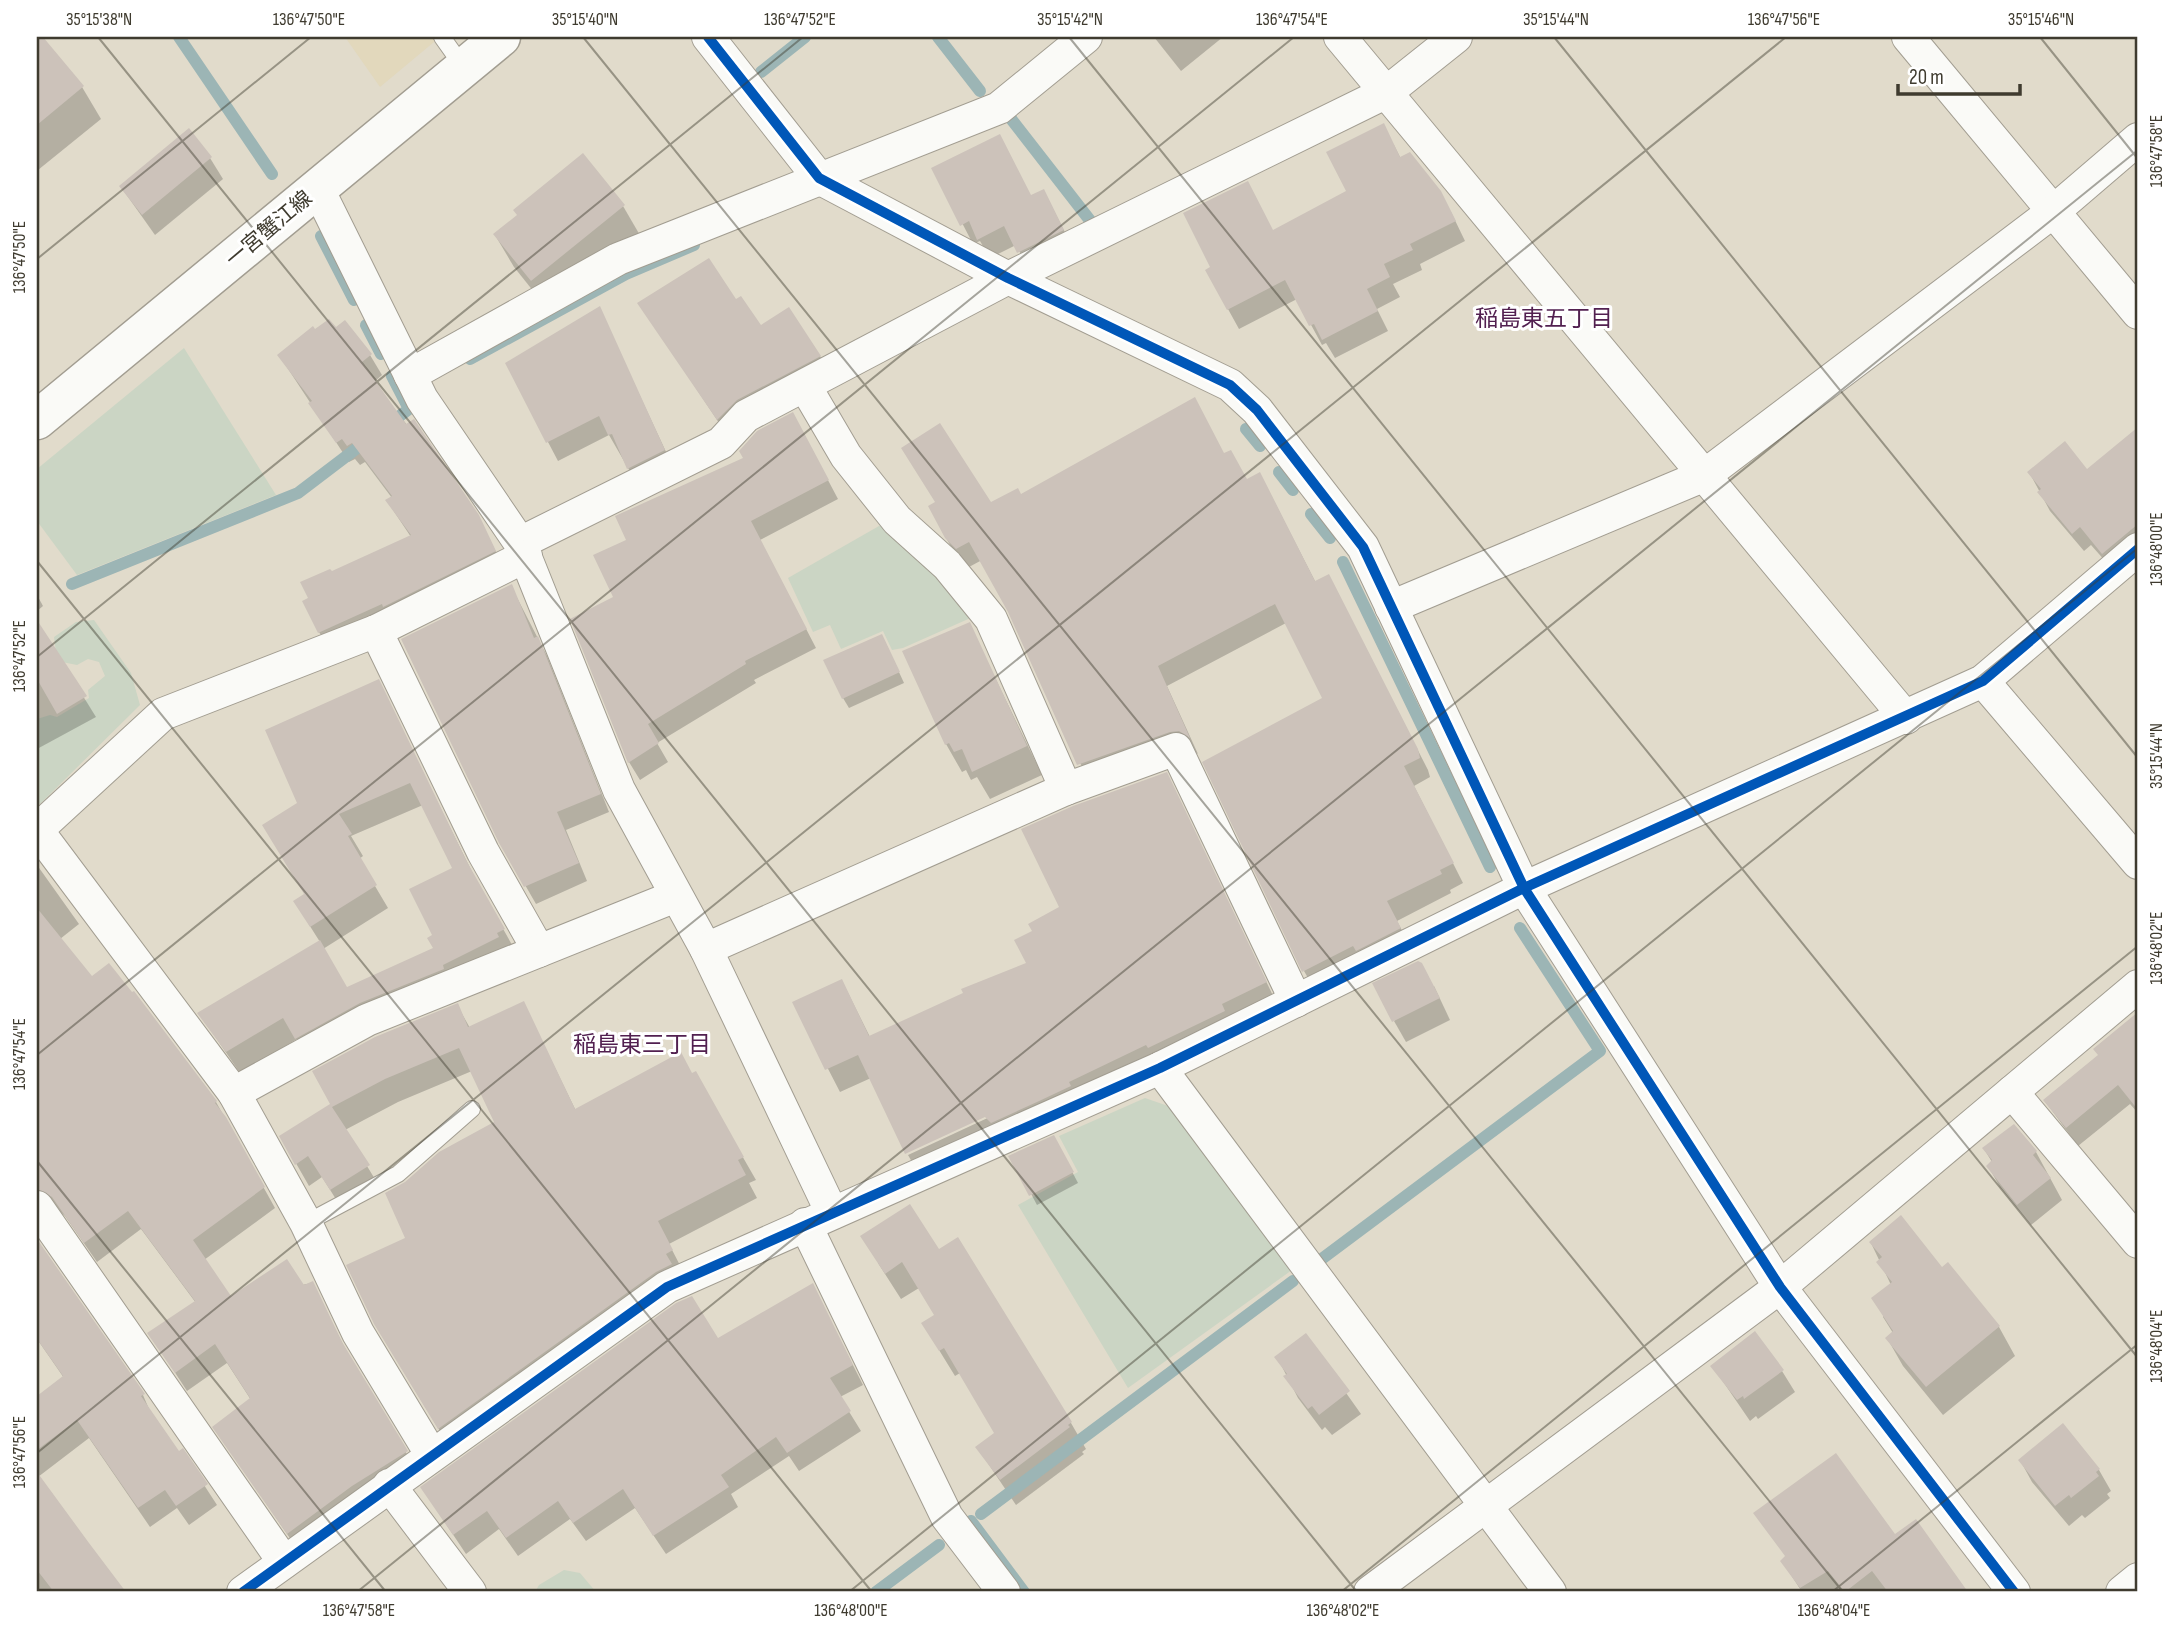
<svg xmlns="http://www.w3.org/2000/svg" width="2175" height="1629" font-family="'Sofia Sans Condensed','Noto Sans JP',sans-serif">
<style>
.built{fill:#e2d8bc}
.green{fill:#cbd5c4}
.shadow{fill:#0003;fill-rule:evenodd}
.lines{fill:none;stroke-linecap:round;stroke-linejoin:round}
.stream{stroke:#9cb5b5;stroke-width:12}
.building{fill:#ccc2ba}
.service-casing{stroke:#a29d91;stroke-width:18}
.minor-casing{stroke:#a29d91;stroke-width:34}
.primary-casing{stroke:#a29d91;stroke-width:41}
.service{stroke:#fafaf7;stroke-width:16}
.minor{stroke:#fafaf7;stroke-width:32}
.primary{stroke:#fafaf7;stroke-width:38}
.cycleway-casing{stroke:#fff;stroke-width:15}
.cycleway{stroke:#0057b8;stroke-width:10}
.ticks{fill:none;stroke:#3f3b2f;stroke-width:2;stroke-opacity:0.45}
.labels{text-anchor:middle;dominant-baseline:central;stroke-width:6;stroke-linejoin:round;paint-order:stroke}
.street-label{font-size:21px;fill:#3f3b2f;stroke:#fff}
.neighbourhood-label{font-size:23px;fill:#522050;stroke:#fff}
.neatline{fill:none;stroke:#3f3b2f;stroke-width:2.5}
.ticks-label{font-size:18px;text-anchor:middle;fill:#3f3b2f}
</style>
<rect width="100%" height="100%" fill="#e1dbcb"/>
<polygon class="built" points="345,37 440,37 380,87"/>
<g class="green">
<polygon points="184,348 276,495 77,575 37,521 37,469"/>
<polygon points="886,522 975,616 903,648 892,650 883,631 841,649 830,625 813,632 788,578"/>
<polygon points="94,620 131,673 140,705 40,804 37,803 37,719 50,715 57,717 89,698 88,690 105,676 99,662 88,659 77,665 62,662 56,653 54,637 76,622"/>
<polygon points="1145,1098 1168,1106 1292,1270 1128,1388 1018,1205 1078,1172 1059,1136"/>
<polygon points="564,1570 580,1573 596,1592 535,1592 539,1585"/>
</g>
<g class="shadow">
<polygon points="37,37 41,37 82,87 101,119 38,170"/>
<polygon points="1154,37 1223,37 1181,71"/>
<polygon points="1394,145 1401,159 1451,212 1465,241 1420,264 1422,270 1393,284 1400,297 1377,309 1388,331 1335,358 1326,343 1322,345 1297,299 1239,329 1207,271 1349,192"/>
<polygon points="210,158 223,179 155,235 121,187"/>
<polygon points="934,169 1032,197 1044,191 1074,250 1030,271 1016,245 990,258 980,241 973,244"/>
<polygon points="623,206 641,237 550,312 514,267 495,235"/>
<polygon points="735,302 761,327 820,356 836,385 754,429 735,447 640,304"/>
<polygon points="599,308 674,469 639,487 609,435 558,461 507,364"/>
<polygon points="279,355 370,355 382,375 374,382 477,516 506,571 331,652 319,632 331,574 411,537 387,501 392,498 365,462 360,465 355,459 349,462"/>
<polygon points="2138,429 2138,551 2114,571 2091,545 2084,551 2050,511 2029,472 2087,471"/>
<polygon points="803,433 838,499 760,540 816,648 754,680 756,683 657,743 668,762 640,780 629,762 616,598 628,540"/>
<polygon points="1224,455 1247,481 1260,474 1316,583 1339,596 1428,770 1430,777 1414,786 1463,883 1450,890 1451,893 1397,921 1411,948 1315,990 1304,971 1324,699 1286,623 1167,686 1198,754 1192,750 1090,784 1009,611 982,560 969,567 958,558 946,538 991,505"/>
<polygon points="511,586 547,656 609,812 566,830 587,881 536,904 501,843"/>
<polygon points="37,595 43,606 37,611"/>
<polygon points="37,622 96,717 37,749"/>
<polygon points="969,624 1042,775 990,799 977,777 971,780 966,770 962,772 946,744"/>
<polygon points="887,646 904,683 849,708 843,698"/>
<path d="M 378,682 L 478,884 L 516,952 L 309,1060 L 297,1039 L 240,1073 L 199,1013 L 320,942 L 308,923 L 300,804 ZM 423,805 L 454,869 L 435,936 L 435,949 L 346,989 L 323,949 L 388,908 L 359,859 L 363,856 L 351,836 Z"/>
<polygon points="1166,774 1278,1006 920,1176 908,1155 994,1115 871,1078 840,1092 794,1003 842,981 870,1037 1029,964 1035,932 1061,907"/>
<polygon points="37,865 79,924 60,939 92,978 134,993 216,1102 275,1208 204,1260 230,1299 312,1283 351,1360 417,1471 300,1553 214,1427 251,1400 227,1363 187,1391 150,1334 196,1303 141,1229 97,1262 65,1216 57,1209 37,1213 37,1120 56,1107 51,1089 37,1072"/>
<polygon points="1434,986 1450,1020 1406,1042 1394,1021"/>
<polygon points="524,1004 576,1111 695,1074 756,1180 749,1183 757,1198 669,1244 684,1273 452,1451 389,1347 408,1239 406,1183 497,1122 472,1071 398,1102 345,1130 381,1189 344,1212 322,1177 309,1186 281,1137 332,1104 457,1005 470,1028"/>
<polygon points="2134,1018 2138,1023 2138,1113 2130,1104 2078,1146 2045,1101 2100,1057"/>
<polygon points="1054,1137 1078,1183 1037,1205 1011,1156"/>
<polygon points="1984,1149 2036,1152 2062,1200 2031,1225 2000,1187 1988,1166 1992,1162"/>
<polygon points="37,1242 143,1395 152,1416 179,1454 182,1451 217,1505 189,1525 177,1508 150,1527 89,1438 38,1477 124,1592 37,1592 37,1398 64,1378 37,1339"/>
<polygon points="1871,1243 1942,1269 1947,1265 1999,1327 2015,1356 1943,1415 1903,1366 1887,1338 1893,1333 1883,1317 1891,1285"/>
<polygon points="938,1252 1071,1423 1086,1449 1082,1452 1084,1454 1016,1505 977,1447 996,1433 960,1373 955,1376 939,1350 936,1316 919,1288 901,1299 878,1263"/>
<polygon points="813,1286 863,1385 840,1397 861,1431 799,1471 789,1456 731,1494 738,1507 666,1554 635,1508 586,1541 570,1519 518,1556 499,1529 466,1554 422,1488 717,1341"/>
<polygon points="1305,1335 1361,1414 1332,1435 1325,1427 1322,1430 1298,1398 1277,1357"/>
<polygon points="1713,1367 1782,1371 1795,1392 1758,1419 1756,1416 1750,1421"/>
<polygon points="2063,1425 2099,1470 2111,1491 2107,1494 2110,1498 2085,1518 2082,1515 2069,1526 2032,1482 2020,1460"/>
<polygon points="1756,1514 1895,1537 1965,1592 1802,1592 1782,1561 1792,1562"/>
</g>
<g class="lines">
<g class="stream">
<polyline points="179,37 272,174"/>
<polyline points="938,37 980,91"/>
<polyline points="761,72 805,37"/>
<polyline points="1005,111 1092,223"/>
<polyline points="321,236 354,300"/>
<polyline points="366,325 381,354"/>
<polyline points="470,359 626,274 694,245"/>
<polyline points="389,424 409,409 392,376"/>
<polyline points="1246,429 1260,446"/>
<polyline points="1279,472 1293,490"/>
<polyline points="1311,514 1330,538"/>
<polyline points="1343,562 1490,867"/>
<polyline points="72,584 298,493 369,439"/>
<polyline points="1323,1258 1600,1051 1520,928"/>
<polyline points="981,1514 1293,1281"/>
<polyline points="971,1521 1024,1592"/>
<polyline points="876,1592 939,1545"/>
</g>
</g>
<g class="building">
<polygon points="37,37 43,37 84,86 37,125"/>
<polygon points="1384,123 1400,157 1410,152 1441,191 1456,221 1410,244 1413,250 1384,264 1390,277 1367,289 1378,311 1322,340 1314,324 1309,326 1285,280 1227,310 1205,270 1210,267 1183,213 1248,181 1273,230 1346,191 1326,152"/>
<polygon points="189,128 212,157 142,215 119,186"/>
<polygon points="1000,134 1031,195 1044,189 1064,230 1017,253 1004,226 977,240 969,221 960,226 931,168"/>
<polygon points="583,153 625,205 531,281 493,234 517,215 513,210"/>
<polygon points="709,258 736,299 741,296 761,325 789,307 821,356 737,400 717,420 637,303"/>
<polygon points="600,306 665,450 627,469 612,434 608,435 599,416 546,443 505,363"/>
<polygon points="329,319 336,327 345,320 372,354 362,362 406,424 414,419 479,515 496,551 383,607 382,604 318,633 302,601 308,598 300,582 330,569 332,571 411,535 385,500 392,496 352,443 347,446 342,439 336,443 308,403 312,401 277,355 313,326 315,329"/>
<polygon points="1195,397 1224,453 1231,450 1247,479 1260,472 1315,581 1329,574 1418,749 1420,758 1404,766 1454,863 1440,870 1442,874 1387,901 1401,928 1356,951 1353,946 1302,972 1202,762 1322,698 1275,604 1158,666 1190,738 1179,731 1170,732 1077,765 1008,612 969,542 956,549 945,538 928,506 935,502 901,448 940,423 991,502 1018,488 1021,494"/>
<polygon points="793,412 829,480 751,521 807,629 745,661 746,664 648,724 659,743 628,763 570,619 613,597 593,555 626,540 615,516 743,458 739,451 757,431"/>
<polygon points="2138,427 2138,524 2102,554 2080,527 2072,534 2037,492 2041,489 2027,472 2065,441 2087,469"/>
<polygon points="512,584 534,638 538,636 601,794 557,812 579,863 524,887 499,843 401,639"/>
<polygon points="37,620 87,696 57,714 37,679"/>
<polygon points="970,622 1027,746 972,772 962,749 954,752 949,743 945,745 902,651"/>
<polygon points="882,634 900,672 842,699 823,660"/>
<polygon points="379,679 466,860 505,929 497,933 499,937 443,965 444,969 360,1003 295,1039 283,1018 226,1052 197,1013 320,940 347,987 433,948 427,938 432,935 409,889 452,868 410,783 339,814 352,834 348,836 377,885 310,927 293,901 304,894 262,825 297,803 265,730"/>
<polygon points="1167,772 1267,982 1222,1004 1225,1011 1148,1048 1146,1045 1069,1082 1071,1086 1037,1102 991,1123 985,1117 905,1154 858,1055 825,1070 792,1002 842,979 869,1036 963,993 961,989 1026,963 1014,940 1032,931 1028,924 1059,907 1021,829 1073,806"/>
<polygon points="37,908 92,976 109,963 132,992 134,991 217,1101 215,1103 226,1117 265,1187 193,1240 231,1296 287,1259 304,1285 313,1281 342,1342 408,1451 352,1486 287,1534 212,1427 250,1398 215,1344 175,1373 147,1333 195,1301 128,1211 84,1243 52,1197 37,1189"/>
<polygon points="1418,961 1422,963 1440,998 1392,1022 1372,983"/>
<polygon points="524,1001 575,1109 681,1052 692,1073 696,1071 744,1157 738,1160 746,1175 658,1221 673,1250 666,1254 672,1264 656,1272 438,1429 374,1324 346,1265 405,1238 385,1193 405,1182 439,1152 494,1122 459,1048 385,1079 332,1107 370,1165 330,1190 308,1156 295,1165 279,1136 330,1104 312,1071 375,1037 458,1003 468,1027"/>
<polygon points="2138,1012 2138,1110 2118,1085 2066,1128 2043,1100 2098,1055 2093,1049"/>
<polygon points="2014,1124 2037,1151 2033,1155 2051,1178 2017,1205 1986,1166 1992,1160 1982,1148"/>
<polygon points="1054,1135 1074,1172 1029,1196 1008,1156"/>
<polygon points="910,1204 939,1249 958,1237 1072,1422 1068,1425 1070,1427 1000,1480 975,1447 994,1433 944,1348 939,1351 921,1323 934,1315 902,1262 885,1274 860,1236"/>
<polygon points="1901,1215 1942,1267 1948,1262 2000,1326 1926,1387 1885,1338 1893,1331 1871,1298 1892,1282 1876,1262 1882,1257 1869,1242"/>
<polygon points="37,1239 145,1394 141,1396 179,1451 183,1448 208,1484 176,1506 165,1490 138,1508 77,1420 37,1450 37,1396 63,1376 37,1339"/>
<polygon points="813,1283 853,1365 830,1378 851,1411 787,1453 776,1437 721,1475 729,1487 653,1536 623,1489 573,1523 558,1501 506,1538 487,1511 453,1535 420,1487 676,1303 692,1296 718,1338"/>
<polygon points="1755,1331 1784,1370 1744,1399 1743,1396 1737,1400 1710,1366"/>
<polygon points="1306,1333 1350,1391 1319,1415 1312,1406 1308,1409 1283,1376 1287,1374 1274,1357"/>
<polygon points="2063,1423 2100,1469 2096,1472 2099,1476 2071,1498 2069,1495 2055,1506 2018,1460"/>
<polygon points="1836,1453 1895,1534 1916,1519 1968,1592 1888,1592 1872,1571 1845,1592 1828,1571 1800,1588 1780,1561 1785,1556 1753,1513"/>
<polygon points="37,1472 89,1543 126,1592 54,1592 37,1570"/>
</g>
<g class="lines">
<defs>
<g id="service">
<polyline points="442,37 464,68"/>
<polyline points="306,1223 398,1174 472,1109"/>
</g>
<g id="minor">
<polyline points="708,37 819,178 1008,278 1230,385 1257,410 1363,547 1524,888 1780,1287 2014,1592"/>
<polyline points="1340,37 1906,718"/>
<polyline points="1908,37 2138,313"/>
<polyline points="318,189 422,399 520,543 619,790 706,949 832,1213"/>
<polyline points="410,375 618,259 999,108 1086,37"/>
<polyline points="805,386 846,456 897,520 947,565 991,619 1066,789"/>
<polyline points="520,543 721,443 746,416 1008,278 1387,92 1456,37"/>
<polyline points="1391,607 1705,475 2054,211 2138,139"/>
<polyline points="376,631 483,852 539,951"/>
<polyline points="1983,681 2138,863"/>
<polyline points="37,830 234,1093 306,1223 358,1333 431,1454"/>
<polyline points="37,830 163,714 376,631 526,556"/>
<polyline points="706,949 1066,789 1176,749 1296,1001"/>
<polyline points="1160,1068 1550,1592"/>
<polyline points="2012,1092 2138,1242"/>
<polyline points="234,1093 367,1020 676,896"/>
<polyline points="37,1207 284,1562"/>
<polyline points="805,1224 947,1517 1004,1592"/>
<polyline points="389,1485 470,1592"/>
<polyline points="243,1592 667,1287 1160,1068 1524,888 1983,681 2138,549"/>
<polyline points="1370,1592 1780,1287 2138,986"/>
<polyline points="2122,1592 2138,1579"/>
</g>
<polyline id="primary" points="37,420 501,37"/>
</defs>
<use href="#service" class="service-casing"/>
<use href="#minor" class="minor-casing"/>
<use href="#primary" class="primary-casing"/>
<use href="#service" class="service"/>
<use href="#minor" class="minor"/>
<use href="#primary" class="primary"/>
<defs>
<g id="cycleway">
<polyline points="708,37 819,178 1008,278 1230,385 1257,410 1363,547 1524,888 1780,1287 2014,1592"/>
<polyline points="243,1592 667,1287 1160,1068 1524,888 1983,681 2138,549"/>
</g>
</defs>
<use href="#cycleway" class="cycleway-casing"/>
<use href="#cycleway" class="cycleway"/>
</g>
<path class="ticks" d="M 98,37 L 1357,1592M 583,37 L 1843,1592M 1069,37 L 2138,1358M 1554,37 L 2138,758M 2040,37 L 2138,159M 37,259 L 311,37M 37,561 L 872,1592M 37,657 L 803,37M 37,1055 L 1294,37M 37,1161 L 386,1592M 37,1453 L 1786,37M 357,1592 L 2138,150M 849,1592 L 2138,548M 1341,1592 L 2138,946M 1832,1592 L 2138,1344"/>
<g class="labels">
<g class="street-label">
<text transform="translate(269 229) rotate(-40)">一宮蟹江線</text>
</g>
<g class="neighbourhood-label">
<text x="1544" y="319">稲島東五丁目</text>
<text x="642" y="1045">稲島東三丁目</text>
</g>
</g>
<rect width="2175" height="1629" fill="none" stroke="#ffffff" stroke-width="77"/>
<path d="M1898 84v10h122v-10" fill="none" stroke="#3f3b2f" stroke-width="3.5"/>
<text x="1909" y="84" font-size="21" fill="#3f3b2f" stroke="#ffffff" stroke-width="5" paint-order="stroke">20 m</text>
<rect x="38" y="38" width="2098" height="1552" class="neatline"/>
<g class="ticks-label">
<text x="99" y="25">35°15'38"N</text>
<text x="309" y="25">136°47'50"E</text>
<text x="585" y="25">35°15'40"N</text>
<text x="800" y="25">136°47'52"E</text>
<text x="1070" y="25">35°15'42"N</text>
<text x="1292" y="25">136°47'54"E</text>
<text x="1556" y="25">35°15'44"N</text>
<text x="1784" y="25">136°47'56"E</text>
<text x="2041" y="25">35°15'46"N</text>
<text transform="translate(2156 151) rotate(-90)" y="6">136°47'58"E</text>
<text transform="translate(19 257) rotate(-90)" y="6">136°47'50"E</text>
<text transform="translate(2156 549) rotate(-90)" y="6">136°48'00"E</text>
<text transform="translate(19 656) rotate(-90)" y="6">136°47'52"E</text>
<text transform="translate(2156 756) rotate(-90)" y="6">35°15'44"N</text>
<text transform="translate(2156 948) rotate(-90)" y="6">136°48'02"E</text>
<text transform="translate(19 1054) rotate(-90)" y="6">136°47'54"E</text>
<text transform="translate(2156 1346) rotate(-90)" y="6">136°48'04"E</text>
<text transform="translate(19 1452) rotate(-90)" y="6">136°47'56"E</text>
<text x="359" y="1616">136°47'58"E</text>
<text x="851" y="1616">136°48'00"E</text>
<text x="1343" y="1616">136°48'02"E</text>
<text x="1834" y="1616">136°48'04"E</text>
</g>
</svg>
